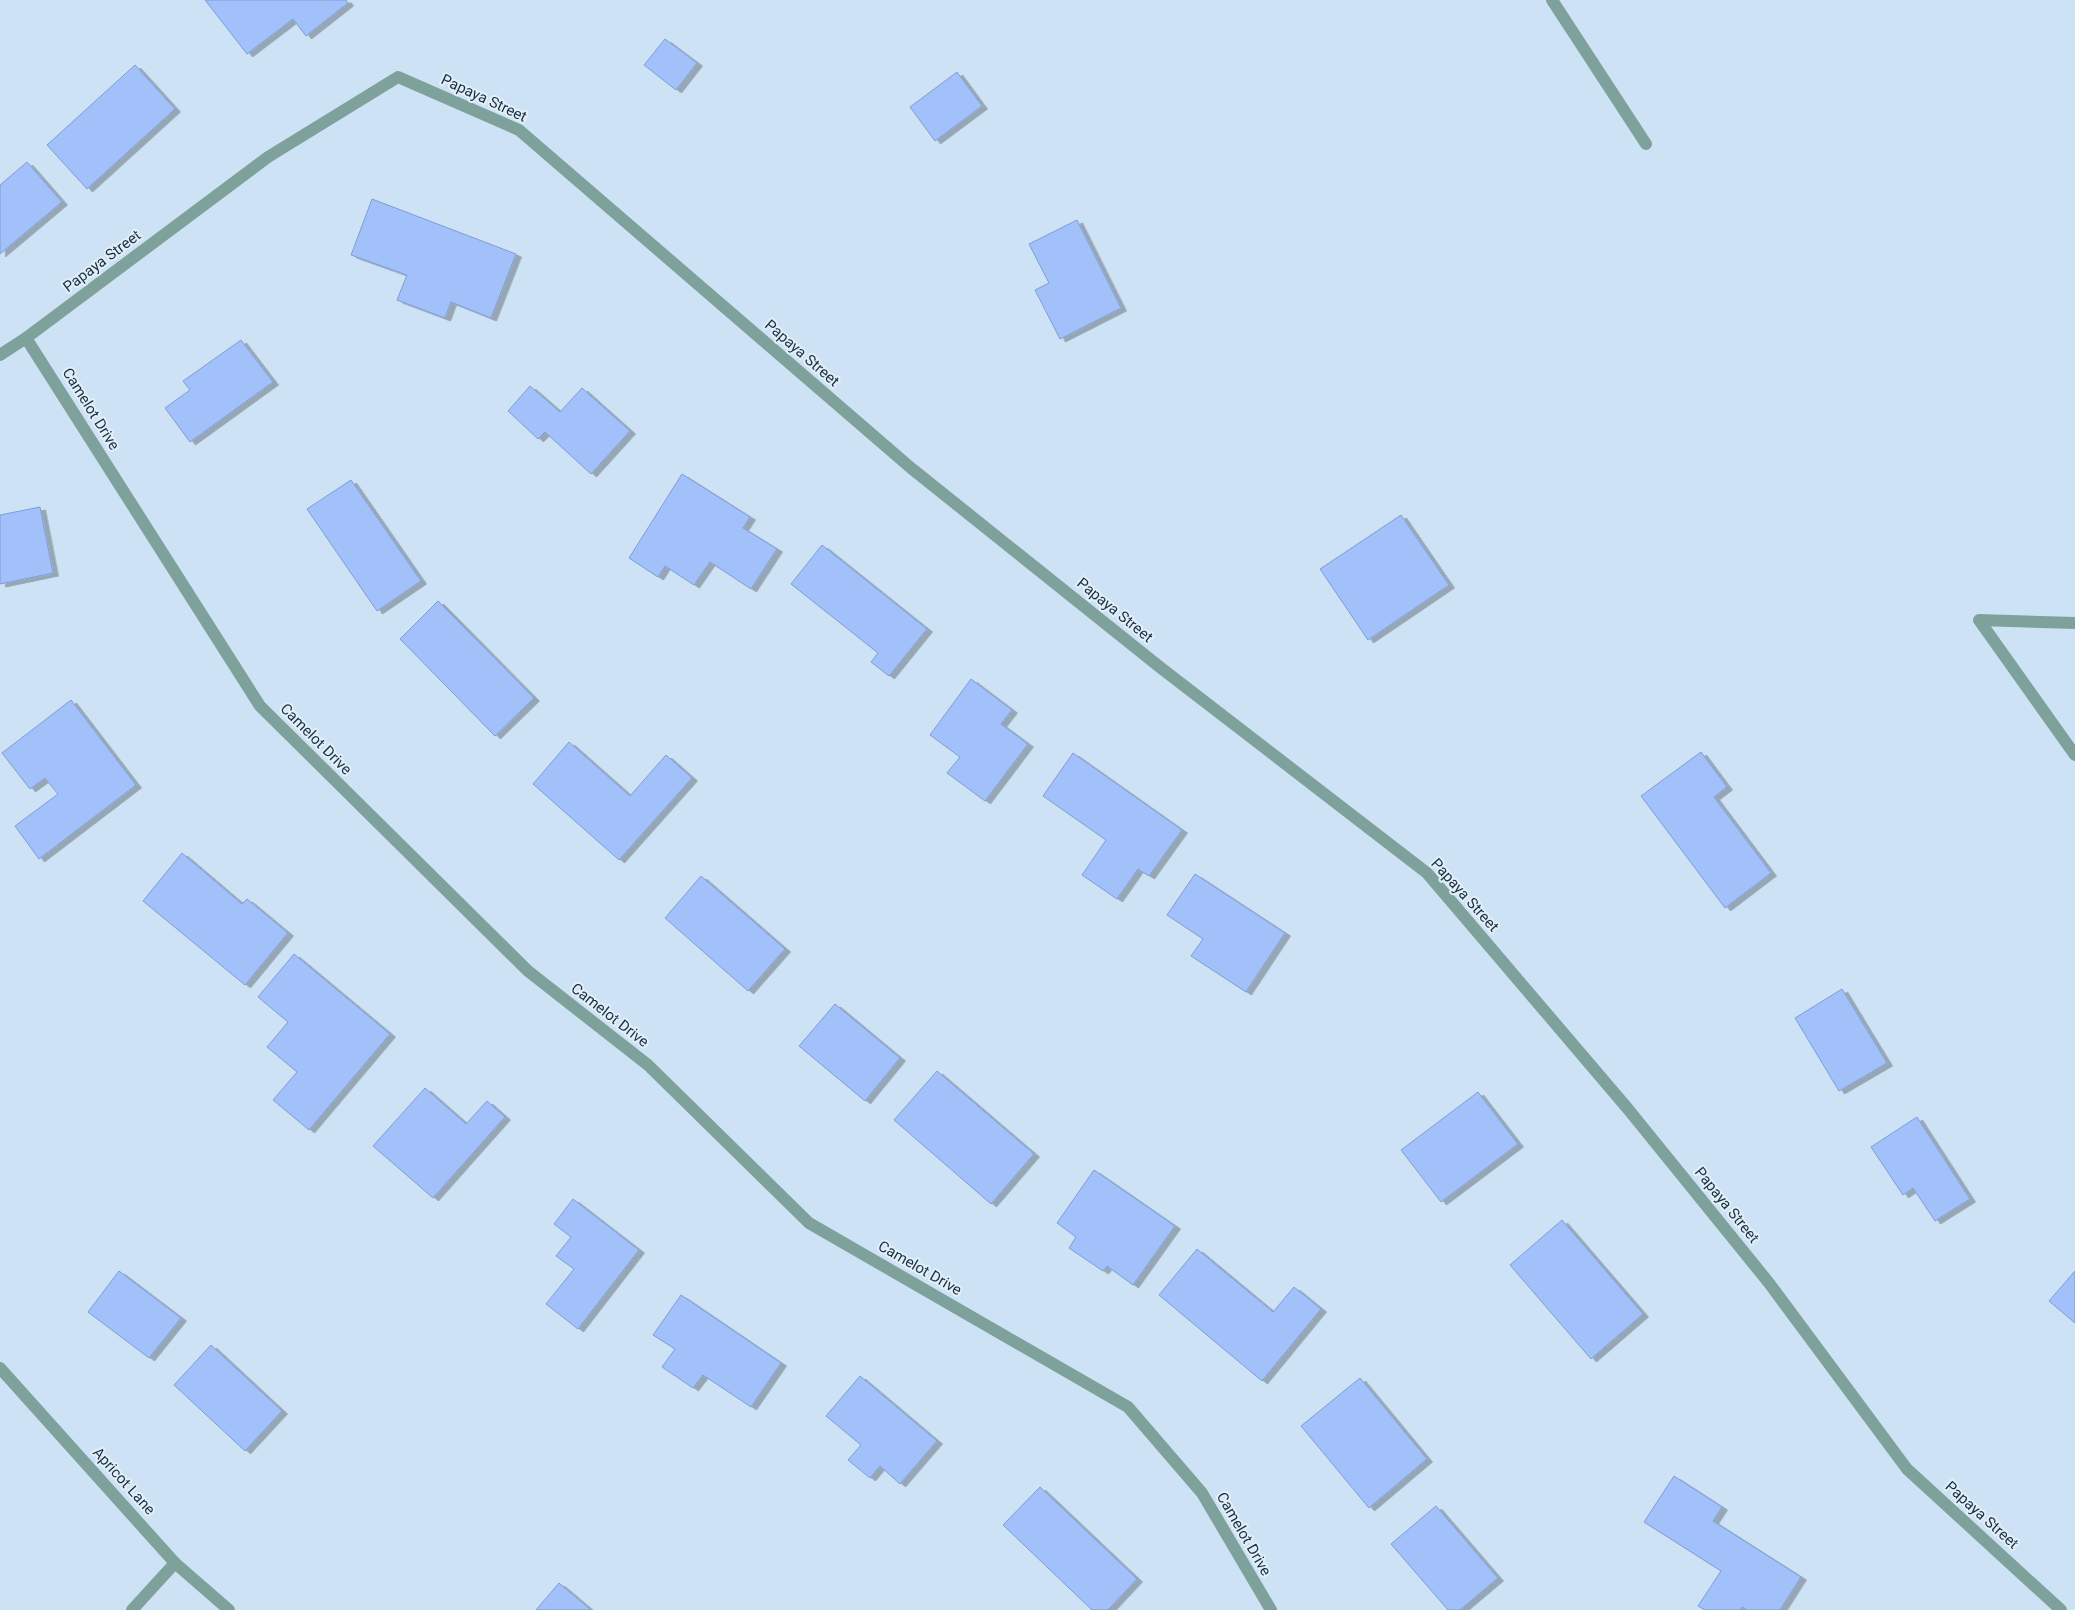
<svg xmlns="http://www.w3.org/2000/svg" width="2075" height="1610" font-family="Roboto,sans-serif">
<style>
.building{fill:#a2c0f9;stroke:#7f9dd3;filter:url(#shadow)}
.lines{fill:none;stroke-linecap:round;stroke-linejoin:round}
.minor{stroke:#7fa19b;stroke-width:12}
.labels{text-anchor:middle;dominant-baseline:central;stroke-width:4;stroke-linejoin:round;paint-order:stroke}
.street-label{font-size:15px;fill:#193042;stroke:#e3eff8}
</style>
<defs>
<filter id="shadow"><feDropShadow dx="5.5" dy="3" stdDeviation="0" flood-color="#0004"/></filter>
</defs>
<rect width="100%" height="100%" fill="#cde3f5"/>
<g class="building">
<polygon points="205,0 346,0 348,3 306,36 293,19 247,54"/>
<polygon points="665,39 697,63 676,90 644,65"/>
<polygon points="135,65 175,109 87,189 47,145"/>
<polygon points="957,72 982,106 935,141 910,107"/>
<polygon points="27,162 62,202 0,254 0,185"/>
<polygon points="372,199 516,254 491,318 451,302 445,318 397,300 407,275 351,255"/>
<polygon points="1077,220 1121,308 1060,339 1035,290 1049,283 1029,244"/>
<polygon points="241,340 273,382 190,442 165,408 190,390 183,381"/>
<polygon points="530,386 560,412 582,388 630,431 591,474 545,432 538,439 508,411"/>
<polygon points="682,474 750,517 743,528 777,549 751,589 710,562 694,585 665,566 658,577 629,558"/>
<polygon points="351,480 421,581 377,611 307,509"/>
<polygon points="40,507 53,573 0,584 0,515"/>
<polygon points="1401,515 1449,585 1368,640 1320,569"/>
<polygon points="822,545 927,629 889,676 871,662 878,653 791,584"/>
<polygon points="438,601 534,698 495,736 400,639"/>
<polygon points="971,679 1012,710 1001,724 1028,744 985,801 947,773 960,757 930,735"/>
<polygon points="71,700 136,785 39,859 15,826 58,794 45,778 30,789 2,753"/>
<polygon points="569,742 630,796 666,755 692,778 619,860 533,784"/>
<polygon points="1701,752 1727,787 1714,797 1771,873 1725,908 1641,796"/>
<polygon points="1073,753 1182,830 1149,876 1138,869 1117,899 1082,875 1106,840 1043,796"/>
<polygon points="182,853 242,904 247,899 288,933 245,985 143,901"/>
<polygon points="1195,874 1285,933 1246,992 1191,956 1203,939 1167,915"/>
<polygon points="701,876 785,949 748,991 665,918"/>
<polygon points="294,954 390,1034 309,1130 273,1100 297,1072 267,1047 288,1022 258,997"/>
<polygon points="1842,989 1887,1063 1839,1091 1795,1018"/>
<polygon points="835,1004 900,1058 865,1101 799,1046"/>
<polygon points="937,1071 1034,1154 991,1204 894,1120"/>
<polygon points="425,1088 466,1124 487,1101 505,1117 433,1198 373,1146"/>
<polygon points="1478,1092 1518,1144 1441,1202 1401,1150"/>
<polygon points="1917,1117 1970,1199 1935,1221 1913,1188 1903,1195 1871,1147"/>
<polygon points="1094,1170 1175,1226 1133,1285 1107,1266 1103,1271 1069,1248 1076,1237 1057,1223"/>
<polygon points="573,1199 639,1250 578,1329 546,1304 574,1269 556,1256 571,1237 554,1224"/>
<polygon points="1562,1220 1643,1314 1591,1359 1510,1265"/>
<polygon points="1197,1249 1273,1312 1294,1287 1321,1309 1262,1381 1159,1295"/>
<polygon points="119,1271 181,1318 149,1358 88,1312"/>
<polygon points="2075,1271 2075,1323 2049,1301"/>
<polygon points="681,1295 781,1363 751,1407 703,1375 693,1388 662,1367 675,1349 653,1335"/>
<polygon points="211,1345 282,1411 245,1451 174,1385"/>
<polygon points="860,1376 937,1441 900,1484 880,1466 870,1478 848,1460 861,1445 826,1416"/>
<polygon points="1360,1378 1427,1459 1369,1508 1301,1426"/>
<polygon points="1674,1476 1722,1507 1713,1521 1801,1577 1780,1610 1747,1610 1742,1607 1740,1610 1705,1610 1698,1606 1721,1571 1644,1522"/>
<polygon points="1040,1487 1137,1579 1108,1610 1092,1610 1003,1525"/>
<polygon points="1436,1506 1498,1578 1460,1610 1448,1610 1391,1544"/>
<polygon points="559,1583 591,1610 536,1610"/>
</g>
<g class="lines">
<g class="minor">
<polyline points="1552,0 1646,144"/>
<polyline points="26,338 260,706 528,971 648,1065 809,1223 1128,1407 1202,1493 1271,1610"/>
<polyline points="0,355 26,338 268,157 398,77 519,130 911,468 1161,668 1427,873 1628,1109 1769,1283 1907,1469 2061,1610"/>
<polyline points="2075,623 1979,620 2075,755"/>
<polyline points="0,1368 175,1563 229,1610"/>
<polyline points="132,1610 175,1563"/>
</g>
</g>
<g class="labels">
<g class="street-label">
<text transform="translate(484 98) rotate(25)">Papaya Street</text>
<text transform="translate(102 261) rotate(-37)">Papaya Street</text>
<text transform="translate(802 353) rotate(41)">Papaya Street</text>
<text transform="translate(91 409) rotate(58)">Camelot Drive</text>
<text transform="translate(1115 610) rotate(39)">Papaya Street</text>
<text transform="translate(316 739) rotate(45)">Camelot Drive</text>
<text transform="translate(1465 895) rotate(48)">Papaya Street</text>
<text transform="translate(610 1015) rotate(38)">Camelot Drive</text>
<text transform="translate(1727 1205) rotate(51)">Papaya Street</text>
<text transform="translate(920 1268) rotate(30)">Camelot Drive</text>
<text transform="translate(124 1481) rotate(48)">Apricot Lane</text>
<text transform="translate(1982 1515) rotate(42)">Papaya Street</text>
<text transform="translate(1244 1534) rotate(60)">Camelot Drive</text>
</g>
</g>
</svg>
